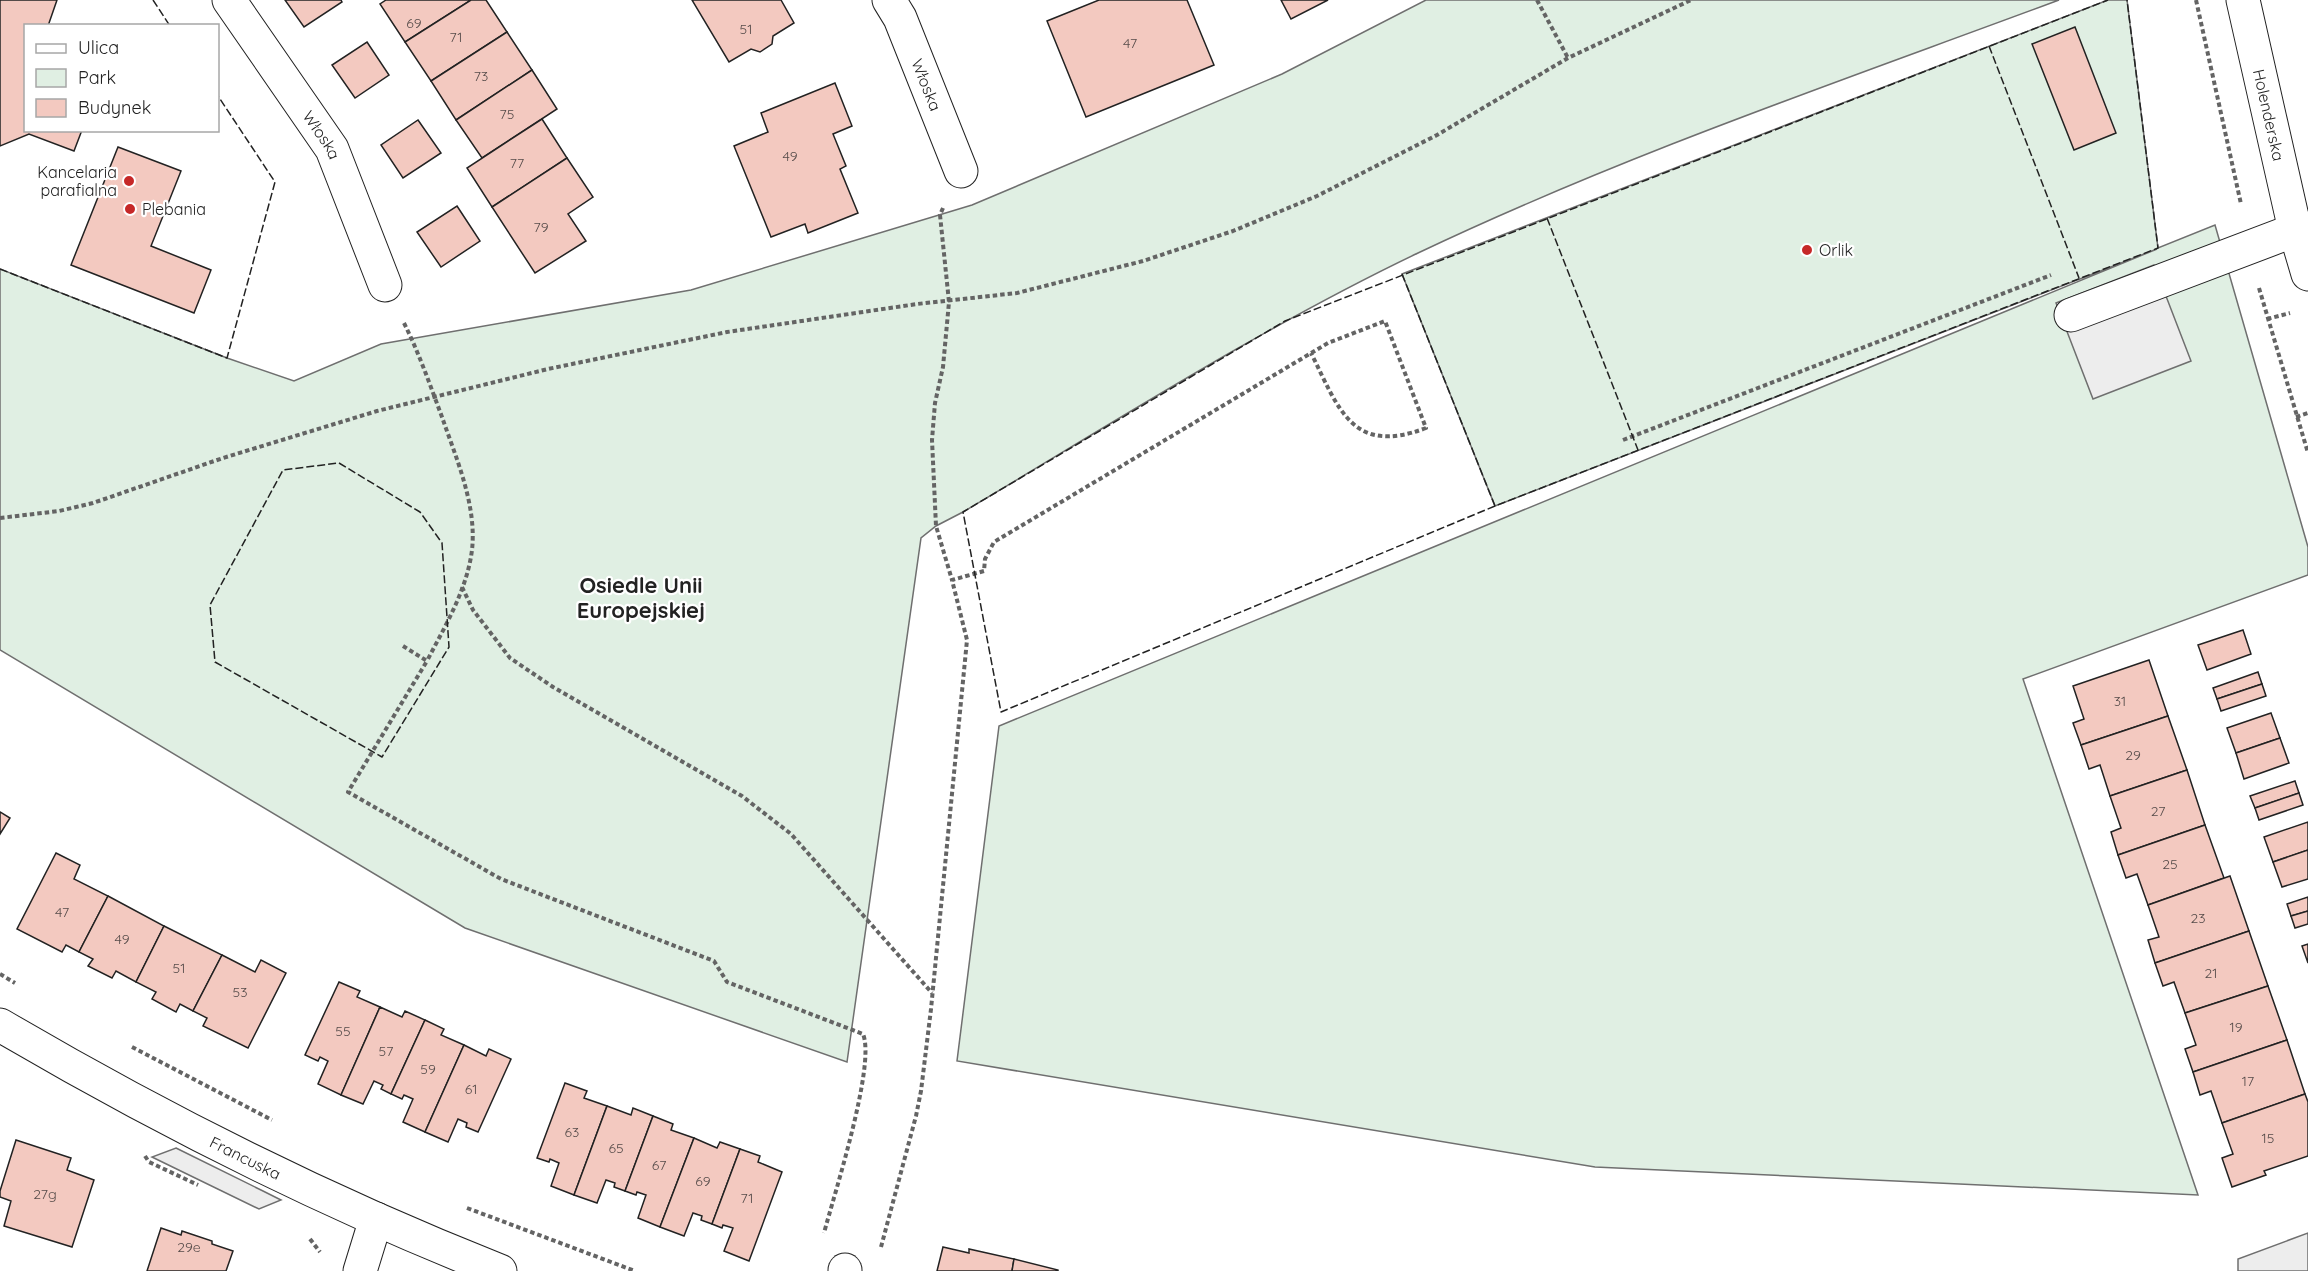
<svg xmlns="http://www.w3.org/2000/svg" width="2308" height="1271" font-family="Quicksand,sans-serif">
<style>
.green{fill:#e0efe3;stroke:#6f6f6f;stroke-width:1.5}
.parking{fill:#ededed;stroke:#6f6f6f;stroke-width:1.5}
.building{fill:#f3c9c0;stroke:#222;stroke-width:1.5}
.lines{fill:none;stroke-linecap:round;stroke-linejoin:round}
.minor-casing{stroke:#222;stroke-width:35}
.path{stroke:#646464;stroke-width:4;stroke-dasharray:4.5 3;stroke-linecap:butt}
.minor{stroke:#fff;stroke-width:33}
.fence{stroke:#222;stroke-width:1.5;stroke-dasharray:8 3;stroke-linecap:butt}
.poi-dot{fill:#c62828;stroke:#fff;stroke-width:2}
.labels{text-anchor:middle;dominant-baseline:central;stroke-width:4.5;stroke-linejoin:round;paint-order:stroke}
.number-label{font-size:14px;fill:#564c4a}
.street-label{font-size:16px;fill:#222;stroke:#fff}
.poi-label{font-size:16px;fill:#222;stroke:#fff;text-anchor:start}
.district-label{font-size:22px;font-weight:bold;fill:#222;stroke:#fff}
</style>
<rect width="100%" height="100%" fill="#fff"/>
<g class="green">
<path d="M 1426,0 L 2059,0 C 1844,80 1626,154 1418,253 C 1261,328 1113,423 963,512 L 936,526 L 921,538 L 847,1062 L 465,928 L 0,650 L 0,269 L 227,358 L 294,381 L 381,344 L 691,290 L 972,205 L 1282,74 Z"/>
<polygon points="2108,0 2127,0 2158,248 2215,225 2308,547 2308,575 2023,679 2198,1195 1595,1167 957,1061 999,726 2157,249 1495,506 1402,274"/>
</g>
<g class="parking">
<polygon points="2154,265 2191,361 2093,399 2056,303"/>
<polygon points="176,1148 261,1190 281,1200 259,1209 152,1157"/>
<polygon points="2308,1233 2308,1271 2238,1271 2238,1259"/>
</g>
<g class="building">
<polygon points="0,0 57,0 48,26 26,26 26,130 82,130 74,151 29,134 0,146"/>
<polygon points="285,0 341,0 342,2 304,27"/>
<polygon points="386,0 471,0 405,42 380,4"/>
<polygon points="471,0 486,0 507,32 431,81 405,42"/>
<polygon points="692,0 781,0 794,23 773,36 772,44 760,52 751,49 729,62"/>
<polygon points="1099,0 1187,0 1214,65 1086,117 1047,21"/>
<polygon points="1281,0 1328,0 1291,19"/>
<polygon points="2075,27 2116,133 2074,150 2032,44"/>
<polygon points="507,32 532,70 456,120 431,81"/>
<polygon points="367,42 389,75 355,98 332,65"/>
<polygon points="532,70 557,109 482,158 456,120"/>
<polygon points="835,83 852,126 833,134 846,166 840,169 858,213 808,233 805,224 771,237 734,146 768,132 761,113"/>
<polygon points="542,119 567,158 492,207 467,168"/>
<polygon points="418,120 441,153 403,178 381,145"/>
<polygon points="118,147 181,171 151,246 211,270 194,313 71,265"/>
<polygon points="567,158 593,197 568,214 586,241 535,273 492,207"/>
<polygon points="457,206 480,241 441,267 417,232"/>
<polygon points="2243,630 2251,654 2207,670 2198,645"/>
<polygon points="2149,660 2168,716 2081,745 2073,723 2084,719 2073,686"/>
<polygon points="2258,672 2262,684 2217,699 2213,688"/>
<polygon points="2262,684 2266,696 2221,711 2217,699"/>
<polygon points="2271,713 2280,738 2236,753 2227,728"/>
<polygon points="2168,716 2187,770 2110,796 2100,765 2089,769 2081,745"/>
<polygon points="2280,738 2289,763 2244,779 2236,753"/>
<polygon points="2187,770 2205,825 2118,855 2111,832 2121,828 2110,796"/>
<polygon points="2295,781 2299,793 2255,808 2250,796"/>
<polygon points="2299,793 2303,805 2259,820 2255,808"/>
<polygon points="0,812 10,818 0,834"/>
<polygon points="2308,822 2308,850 2273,862 2264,837"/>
<polygon points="2205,825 2224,878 2148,905 2137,874 2126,878 2118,855"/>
<polygon points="2308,850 2308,879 2282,887 2273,862"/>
<polygon points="56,853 80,865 74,879 108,896 79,952 66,945 62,952 17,929"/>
<polygon points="2230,876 2249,931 2155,963 2148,940 2159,937 2148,905"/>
<polygon points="108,896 164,926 136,982 116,971 112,978 88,966 93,959 79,952"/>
<polygon points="2308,897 2308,911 2291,916 2287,904"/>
<polygon points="2308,911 2308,924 2295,928 2291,916"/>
<polygon points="164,926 222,955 193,1011 180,1004 176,1012 152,999 156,992 136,982"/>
<polygon points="2249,931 2268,986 2185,1013 2174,982 2163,986 2155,963"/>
<polygon points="2308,944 2308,963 2302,946"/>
<polygon points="222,955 255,972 261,960 286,973 248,1048 203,1026 207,1018 193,1011"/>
<polygon points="339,982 360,991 357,997 380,1007 341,1095 318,1084 328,1061 320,1057 318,1061 305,1055"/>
<polygon points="2268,986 2287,1040 2193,1072 2185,1049 2196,1045 2185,1013"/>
<polygon points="380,1007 402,1017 405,1011 425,1020 391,1094 381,1089 383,1085 374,1081 363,1104 341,1095"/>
<polygon points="425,1020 444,1029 441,1035 464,1045 425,1132 403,1122 413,1099 404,1095 402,1099 391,1094"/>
<polygon points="2287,1040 2305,1094 2222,1123 2211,1091 2200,1095 2193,1072"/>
<polygon points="464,1045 486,1056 489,1049 511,1059 478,1132 466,1127 467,1123 458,1119 448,1142 425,1132"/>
<polygon points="565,1083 587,1091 584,1098 607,1106 574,1195 551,1186 559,1163 550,1159 549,1162 537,1158"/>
<polygon points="2305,1094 2308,1102 2308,1156 2264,1171 2266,1175 2232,1187 2222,1158 2233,1154 2222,1123"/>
<polygon points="607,1106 631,1115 633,1108 653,1116 625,1191 614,1187 615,1183 606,1180 597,1203 574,1195"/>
<polygon points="653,1116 673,1124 671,1130 694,1138 660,1227 638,1218 646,1195 637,1192 636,1195 625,1191"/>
<polygon points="694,1138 717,1148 720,1142 740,1149 712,1224 701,1220 702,1216 693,1213 684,1236 660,1227"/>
<polygon points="16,1140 71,1158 67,1170 94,1180 72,1247 4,1226 11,1201 0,1197 0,1191"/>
<polygon points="740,1149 760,1156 758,1162 782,1172 749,1261 724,1251 733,1228 723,1225 722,1228 712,1224"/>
<polygon points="161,1228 181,1235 182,1231 212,1241 212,1244 233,1251 226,1271 147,1271"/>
<polygon points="943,1247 969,1253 969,1249 1014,1259 1012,1271 937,1271"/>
<polygon points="1014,1259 1058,1270 1058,1271 1012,1271"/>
</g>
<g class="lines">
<defs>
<g id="minor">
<path id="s1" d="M 229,0 L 332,149 L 385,285"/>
<path id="s2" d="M 889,0 L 900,18 L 961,171"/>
<path id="s3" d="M 2243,0 L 2295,230 L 2308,274"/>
<polyline points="2071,315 2295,230 2308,228"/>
<path id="s4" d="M 0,1025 C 160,1119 327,1203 500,1271"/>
<polyline points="360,1271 376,1219"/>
<polyline points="845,1271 845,1270"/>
</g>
</defs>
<use href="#minor" class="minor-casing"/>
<g class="path">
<polyline points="1537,0 1568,58"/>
<polyline points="2196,0 2241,204"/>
<polyline points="943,208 940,215 949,302 943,367 935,403 932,440 936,526 952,580"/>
<polyline points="2259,288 2308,453"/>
<polyline points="2267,319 2290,313"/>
<path d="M 404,323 C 419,353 430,385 442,417 C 456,458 477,505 472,550 C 467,590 445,626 427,661"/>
<polyline points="2296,417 2308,413"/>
<polyline points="1623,440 2051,275"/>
<polyline points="0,518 59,511 93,503 223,458 377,411 548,369 727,332 917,304 1017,293 1143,261 1233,231 1317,196 1437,135 1568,58 1691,0"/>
<polyline points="462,587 473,610 510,658 553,687 742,796 791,834 932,993"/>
<path d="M 403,646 L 427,661 L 348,792 L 501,879 L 714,961 L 727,982 L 863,1034 C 876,1065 834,1195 824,1233"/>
<polyline points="0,974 15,983"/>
<polyline points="132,1047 272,1120"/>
<polyline points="145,1156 149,1162 198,1185"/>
<polyline points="467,1208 635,1271"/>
<polyline points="310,1239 320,1252"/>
<path d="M 881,1247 L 916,1116 L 921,1091 L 931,1009 L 967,640 L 952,580 L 984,571 L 985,559 L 994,542 L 1328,343 L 1385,321 L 1426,428 C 1352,456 1339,409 1311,353"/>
</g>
<use href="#minor" class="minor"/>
<g class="fence">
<polyline points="153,0 170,26"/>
<polyline points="1989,46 2079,278"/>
<polyline points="1547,218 1638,450"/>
<polyline points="0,269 227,358 275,182 218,96"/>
<polyline points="1402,274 1495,506 2158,248 2127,0"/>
<polygon points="339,463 420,512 442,543 449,647 382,757 215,662 210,605 283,470"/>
<polyline points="1495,506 1001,712 963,512 1285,321 2108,0"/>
</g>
</g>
<g class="poi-dot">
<circle cx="129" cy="181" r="6"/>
<circle cx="130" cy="209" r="6"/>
<circle cx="1807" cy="250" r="6"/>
</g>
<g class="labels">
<g class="number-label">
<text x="414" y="23">69</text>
<text x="746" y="29">51</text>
<text x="456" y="37">71</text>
<text x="1130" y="43">47</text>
<text x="481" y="76">73</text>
<text x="507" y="114">75</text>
<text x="790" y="156">49</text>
<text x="517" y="163">77</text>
<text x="541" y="227">79</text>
<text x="2120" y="701">31</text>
<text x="2133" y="755">29</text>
<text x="2158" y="811">27</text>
<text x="2170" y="864">25</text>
<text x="62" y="912">47</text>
<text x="2198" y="918">23</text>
<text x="122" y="939">49</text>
<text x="179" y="968">51</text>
<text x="2211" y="973">21</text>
<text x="240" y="992">53</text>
<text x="2236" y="1027">19</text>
<text x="343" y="1031">55</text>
<text x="386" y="1051">57</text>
<text x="428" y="1069">59</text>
<text x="2248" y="1081">17</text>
<text x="471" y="1089">61</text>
<text x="572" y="1132">63</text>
<text x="2268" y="1138">15</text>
<text x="616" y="1148">65</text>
<text x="659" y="1165">67</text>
<text x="703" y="1181">69</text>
<text x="45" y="1194">27g</text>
<text x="747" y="1198">71</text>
<text x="189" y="1247">29e</text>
</g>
<g class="street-label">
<text stroke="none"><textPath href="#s2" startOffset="93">Włoska</textPath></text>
<text stroke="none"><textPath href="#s3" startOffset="118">Holenderska</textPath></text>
<text stroke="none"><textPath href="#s1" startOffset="164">Włoska</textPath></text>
<text stroke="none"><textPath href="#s4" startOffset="279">Francuska</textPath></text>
</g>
<g class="poi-label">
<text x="117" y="172" text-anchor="end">Kancelaria<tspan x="117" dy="18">parafialna</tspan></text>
<text x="142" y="209">Plebania</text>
<text x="1819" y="250">Orlik</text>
</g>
<g class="district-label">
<text x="641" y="585">Osiedle Unii<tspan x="641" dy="25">Europejskiej</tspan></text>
</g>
</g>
<rect x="24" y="24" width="195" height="108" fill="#ffffff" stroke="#a7a7a7" stroke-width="1.5"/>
<rect x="36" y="44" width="30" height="9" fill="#ffffff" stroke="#a7a7a7" stroke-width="1.5"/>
<text x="78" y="54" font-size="18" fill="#222222">Ulica</text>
<rect x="36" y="69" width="30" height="18" fill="#e0efe3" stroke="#a7a7a7" stroke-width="1.5"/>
<text x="78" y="84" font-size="18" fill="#222222">Park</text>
<rect x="36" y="99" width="30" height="18" fill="#f3c9c0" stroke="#a7a7a7" stroke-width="1.5"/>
<text x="78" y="114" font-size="18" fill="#222222">Budynek</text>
</svg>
